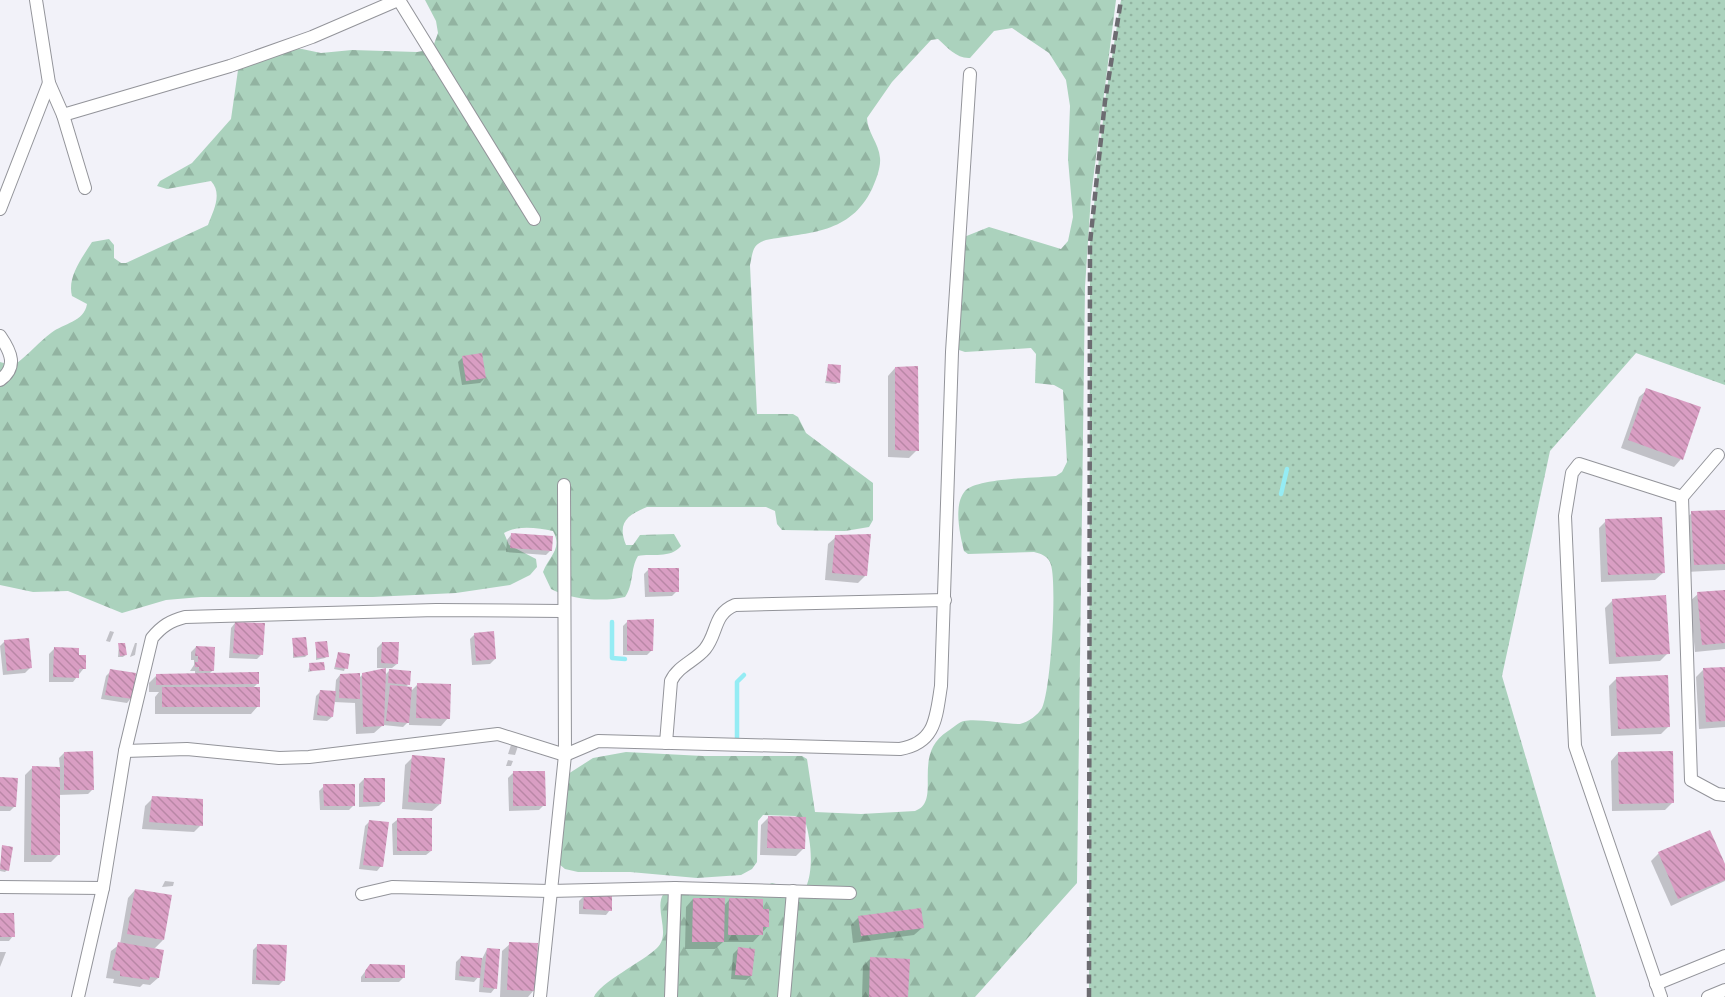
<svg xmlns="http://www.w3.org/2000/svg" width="1725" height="997" font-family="Roboto,sans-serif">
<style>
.grass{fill:url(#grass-dots)}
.forest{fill:url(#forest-firs)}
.shadow{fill:#0003}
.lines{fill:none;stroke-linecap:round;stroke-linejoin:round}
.stream{stroke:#95ecf4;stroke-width:4.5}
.building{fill:url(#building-back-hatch)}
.street-casing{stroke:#93949a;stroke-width:14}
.street{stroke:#fff;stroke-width:12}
.rail{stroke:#6c6c71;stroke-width:4.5;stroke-dasharray:9 4.5;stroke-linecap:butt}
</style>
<defs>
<pattern id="grass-dots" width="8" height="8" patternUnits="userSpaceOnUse" patternTransform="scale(1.5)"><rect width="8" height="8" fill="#abd2bd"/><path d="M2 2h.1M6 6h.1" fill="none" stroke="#92b3a1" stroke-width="1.8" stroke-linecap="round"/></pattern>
<pattern id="forest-firs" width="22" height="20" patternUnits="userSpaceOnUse" patternTransform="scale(1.5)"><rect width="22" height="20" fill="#abd2bd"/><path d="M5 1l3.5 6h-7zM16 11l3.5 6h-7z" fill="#92b3a1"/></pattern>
<pattern id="building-back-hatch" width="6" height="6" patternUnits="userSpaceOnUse" patternTransform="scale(1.5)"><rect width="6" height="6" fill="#d99ec3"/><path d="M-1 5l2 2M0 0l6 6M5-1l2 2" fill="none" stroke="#b987a6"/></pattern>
</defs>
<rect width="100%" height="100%" fill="#f2f2f9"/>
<polygon class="grass" points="1121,0 1725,0 1725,385 1636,353 1550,451 1502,676 1596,997 1089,997 1090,243 1105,101"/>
<path class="forest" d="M 425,0 L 1116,0 L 1091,196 L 1085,287 L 1077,883 L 975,997 L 594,997 C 599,983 644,961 657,948 C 672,934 653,908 664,893 L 749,893 L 772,883 L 800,890 L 806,887 C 814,869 811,839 805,821 L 795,816 L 763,815 L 758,821 L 757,862 L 752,869 L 741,875 L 697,878 L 630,872 L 578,872 L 565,869 L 559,864 L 568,774 L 593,758 L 626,752 L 703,756 L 802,756 L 807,759 L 815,812 L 861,814 L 915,811 C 943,801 910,755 948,731 C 953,728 959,722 964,721 C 976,718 1005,724 1020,724 C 1028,722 1038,715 1042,708 C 1051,689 1057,585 1051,565 C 1049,556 1041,554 1034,552 L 968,554 L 964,551 C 960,535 953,505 965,491 C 976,478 1037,478 1056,476 L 1062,472 L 1067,462 L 1063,390 L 1054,385 L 1035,383 L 1036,354 L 1031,348 L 965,352 L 953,348 L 964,237 L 989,227 L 1061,249 L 1068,241 L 1073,217 L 1068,159 L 1070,106 L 1066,80 L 1049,53 L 1012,28 L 994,31 L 970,58 C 957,59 947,47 938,39 L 931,40 L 892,82 L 867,118 C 867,132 879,143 880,158 C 881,167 876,180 872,189 C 850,234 810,232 766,240 C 752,244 753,252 750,265 L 757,414 L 793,414 L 798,417 L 806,433 L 873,483 L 873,520 L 869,527 L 845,531 L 782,530 L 777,524 L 775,511 L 766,507 L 647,507 C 627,515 617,523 626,545 L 633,545 L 640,535 L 674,534 L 681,546 C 670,559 652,553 638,556 C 630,569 634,585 625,597 C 604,602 571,600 551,589 L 543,572 C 549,556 563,549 553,531 C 538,528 517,525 504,533 L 509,545 L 536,559 L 537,567 L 530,575 L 510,585 L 456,593 L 373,597 L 201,597 L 166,600 L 122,613 L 68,591 L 33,592 L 0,585 L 0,362 L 11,365 L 17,363 C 29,354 39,342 51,333 C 64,323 84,322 87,304 L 72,296 C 67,277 82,258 92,242 L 109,239 L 114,245 L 114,258 L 121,263 L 126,263 L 208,225 C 213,211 223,194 211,181 L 167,189 L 157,186 L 160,181 L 192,163 L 231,119 L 238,70 L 256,50 L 302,49 L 321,53 L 352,50 L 417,52 L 428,50 L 434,44 L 438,33 L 436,21 Z"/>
<g class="shadow">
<polygon points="463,357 485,378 480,383 462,385 458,362"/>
<polygon points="829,366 838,382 836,384 825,383"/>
<polygon points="895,368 917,450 909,458 888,457 888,376"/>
<polygon points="1647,390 1681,459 1674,467 1621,448 1639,397"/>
<polygon points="1725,511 1725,570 1686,572 1684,520 1692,513"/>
<polygon points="1606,521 1663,573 1655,580 1601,582 1599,528"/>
<polygon points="511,535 551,550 546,555 506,552 507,540"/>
<polygon points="836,537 866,575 858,583 825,580 828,544"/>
<polygon points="649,569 677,591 672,596 645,597 644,574"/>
<polygon points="1725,592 1725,649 1695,652 1690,601 1698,594"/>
<polygon points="1613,600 1668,653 1660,661 1609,664 1605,608"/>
<polygon points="628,621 652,650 647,655 623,655 623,626"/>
<polygon points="235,623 262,654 257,659 229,658 231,628"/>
<polygon points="110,631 114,632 110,642 106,641"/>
<polygon points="475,634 495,659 490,664 472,665 470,639"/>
<polygon points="293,640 307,655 305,657 293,658"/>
<polygon points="5,641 30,668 25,673 3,675 0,646"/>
<polygon points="135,643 137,643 135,655 130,657"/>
<polygon points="382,643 397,664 392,668 377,668 377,648"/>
<polygon points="119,644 125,655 123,657 118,657"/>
<polygon points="316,644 327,656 325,658 316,660"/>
<polygon points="196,647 213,670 209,674 258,683 252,689 258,706 251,714 155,714 155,697 159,692 149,692 149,683 157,675 195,675 195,671 190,671 194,665 194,660 191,660 191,652"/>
<polygon points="54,649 77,656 84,668 73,682 49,682 49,654"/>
<polygon points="338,654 349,655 344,671 334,669"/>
<polygon points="310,664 324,669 308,672"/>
<polygon points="1725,668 1725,727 1699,729 1696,677 1704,669"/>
<polygon points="111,671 131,698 127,703 101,699 106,676"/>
<polygon points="389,671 408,685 405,688 410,692 417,685 448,718 441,726 409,725 409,721 403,727 383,725 374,733 356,734 355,703 334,702 332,717 327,721 313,720 316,696 321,691 335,693 336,680 340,675 358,679 363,674 384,676"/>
<polygon points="1617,678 1669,726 1661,734 1611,736 1609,686"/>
<polygon points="511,745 518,746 515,755 508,754"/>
<polygon points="64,753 93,789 88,794 58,795 59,854 51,862 24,862 25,775 32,768 60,768 59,758"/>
<polygon points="1618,753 1673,802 1665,810 1612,811 1611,761"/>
<polygon points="413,757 440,804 432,811 402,809 405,765"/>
<polygon points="508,760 513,761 511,766 506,766"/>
<polygon points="513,773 544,805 539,810 509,811 508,778"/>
<polygon points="0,778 15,806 10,811 0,811"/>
<polygon points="364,779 383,802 379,806 359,807 359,784"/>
<polygon points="324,786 354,805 349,810 320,810 319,791"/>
<polygon points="153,798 201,825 194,832 142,829 145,806"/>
<polygon points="768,818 804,848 796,856 760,855 761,825"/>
<polygon points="397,820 431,851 426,855 393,855 392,824"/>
<polygon points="370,821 381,866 377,871 359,869 365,826"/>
<polygon points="2,847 7,870 5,872 0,871"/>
<polygon points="1659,853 1725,868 1725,881 1671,906 1651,861"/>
<polygon points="165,881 174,882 173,886 162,887"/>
<polygon points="135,890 163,940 153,950 158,978 150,985 143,984 140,987 113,983 114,979 106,978 111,951 120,944 128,898"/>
<polygon points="584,896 610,910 606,915 579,914 579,901"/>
<polygon points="693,899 724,906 729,900 761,911 768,926 753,942 723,942 715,949 685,949 686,907"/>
<polygon points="0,914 13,936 9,941 0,941"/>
<polygon points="859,917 922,928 914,935 853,943 851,925"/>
<polygon points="510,944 534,990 528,997 500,997 502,951"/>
<polygon points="258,945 284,980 279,985 252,984 253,950"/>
<polygon points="487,949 495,988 491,993 479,992 480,975 474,982 455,980 456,962 461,957 482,959"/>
<polygon points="738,949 751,976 746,980 731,979 733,954"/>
<polygon points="0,952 6,952 0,967"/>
<polygon points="871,958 906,997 862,997 863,966"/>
<polygon points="370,965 404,977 399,982 361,982 361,977"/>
</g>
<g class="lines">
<g class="stream">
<polyline points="1281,494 1287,469"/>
<polyline points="612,622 612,658 625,659"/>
<polyline points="737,741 737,682 744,675"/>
</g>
</g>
<g class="building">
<polygon points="482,353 486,378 466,381 462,356"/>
<polygon points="828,364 841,365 840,383 826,381"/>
<polygon points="918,366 919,451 895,450 895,367"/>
<polygon points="1646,388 1701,407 1683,460 1628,440"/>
<polygon points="1725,510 1725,564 1694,565 1691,511"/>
<polygon points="1662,517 1665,573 1608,575 1605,519"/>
<polygon points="511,533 553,536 552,551 510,548"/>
<polygon points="871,534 867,576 832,573 835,535"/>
<polygon points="648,568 679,568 679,592 649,592"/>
<polygon points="1725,590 1725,643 1702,645 1697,592"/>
<polygon points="1666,595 1670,654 1616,657 1612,599"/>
<polygon points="654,619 653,651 627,651 627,620"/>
<polygon points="235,622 265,623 263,655 233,653"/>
<polygon points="494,631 496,659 476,661 474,633"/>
<polygon points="306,637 308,655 294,657 292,638"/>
<polygon points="29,638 32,668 7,671 4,640"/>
<polygon points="327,641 329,657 317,658 315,642"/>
<polygon points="382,642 399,642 398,664 381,663"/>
<polygon points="118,643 125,643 127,655 120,656"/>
<polygon points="196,646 215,647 214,671 199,671 199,667 195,667 195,662 198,662 198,656 195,656"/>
<polygon points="54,647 79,648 79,655 86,655 86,669 79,669 79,678 53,677"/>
<polygon points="338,652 350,654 348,669 335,667"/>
<polygon points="324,662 325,670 310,671 309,663"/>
<polygon points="1725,667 1725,721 1706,722 1703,668"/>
<polygon points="386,668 384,726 363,727 362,673"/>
<polygon points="110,669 136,673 135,681 138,681 133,699 105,695"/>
<polygon points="389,669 411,671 410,685 388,683"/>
<polygon points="259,672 259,684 156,685 156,674"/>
<polygon points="360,673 360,699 339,698 340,674"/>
<polygon points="1668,675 1670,727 1618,729 1616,677"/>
<polygon points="417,683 451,684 450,719 416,718"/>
<polygon points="390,685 412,687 409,723 386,721"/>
<rect x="162" y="687" width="98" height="20"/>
<polygon points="320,690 336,691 333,717 317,715"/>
<polygon points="93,751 94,790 64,790 64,752"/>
<polygon points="1673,751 1674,803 1619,804 1618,752"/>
<polygon points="412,755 445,758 441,804 408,802"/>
<polygon points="32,766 60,767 60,855 31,855"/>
<polygon points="513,771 545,771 546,806 513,806"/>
<polygon points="0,777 18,778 16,807 0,806"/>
<polygon points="364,778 385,778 385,802 363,802"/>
<polygon points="323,784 355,784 355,806 324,806"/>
<polygon points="152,796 203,799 203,826 149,822"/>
<polygon points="768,816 806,817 805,849 767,848"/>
<rect x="397" y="818" width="35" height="33"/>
<polygon points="369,820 389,822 383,867 363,865"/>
<polygon points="1710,830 1725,864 1725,880 1678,899 1658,852"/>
<polygon points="2,845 13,847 9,871 0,869"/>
<polygon points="135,889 172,895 164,940 127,934"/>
<polygon points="584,895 612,896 612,911 583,909"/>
<polygon points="693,898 725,898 724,942 692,942"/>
<polygon points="729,898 763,899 763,909 769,909 769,927 763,927 763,935 728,935"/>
<polygon points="921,908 924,928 861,936 858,916"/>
<polygon points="0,913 14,913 15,937 0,937"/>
<polygon points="118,942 164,950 159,978 150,977 149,980 120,976 120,971 112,970"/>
<polygon points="509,942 538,943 536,991 507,990"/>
<polygon points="257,944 287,945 285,981 256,980"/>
<polygon points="738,947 755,949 752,976 735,975"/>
<polygon points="487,948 500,949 497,989 483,987"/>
<polygon points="461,956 482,958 480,978 459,976"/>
<polygon points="870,957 910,959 908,997 869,997"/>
<polygon points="370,964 405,965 405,978 365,978 365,971"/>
</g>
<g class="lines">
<defs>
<g id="street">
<polyline points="36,0 49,83 63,115 85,188"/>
<polyline points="399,0 534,219"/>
<polyline points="63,115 230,66 312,37 398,0"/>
<polyline points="0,209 49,83"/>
<path d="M 0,336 C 11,352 18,367 0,380"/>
<polyline points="1718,455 1682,497 1691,780 1717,794 1725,795"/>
<path d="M 666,743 L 671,681 C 678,666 695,661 705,649 C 718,633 713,614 735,605 L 945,600"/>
<path d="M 125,751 L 187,749 L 279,758 L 309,757 L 498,734 L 565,755 L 598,741 L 900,749 C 936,743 936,717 941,686 L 952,352 L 970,74"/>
<polyline points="0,887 103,888"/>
<polyline points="675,888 850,893"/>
<polyline points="362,894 392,887 550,891 675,888 671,997"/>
<polyline points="1656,984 1725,956"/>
<path d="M 78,997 L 103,888 L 125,751 L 152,638 C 162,626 170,621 185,617 L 436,610 L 562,611"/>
<polyline points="540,997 565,755 564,485"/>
<polyline points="784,997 793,891"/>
<polyline points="1661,997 1575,746 1565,516 1572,473 1579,464 1682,497"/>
<polyline points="1708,997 1725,990"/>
</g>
</defs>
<use href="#street" class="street-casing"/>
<use href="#street" class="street"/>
<polyline class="rail" points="1089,997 1090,243 1105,101 1121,0"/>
</g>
</svg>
